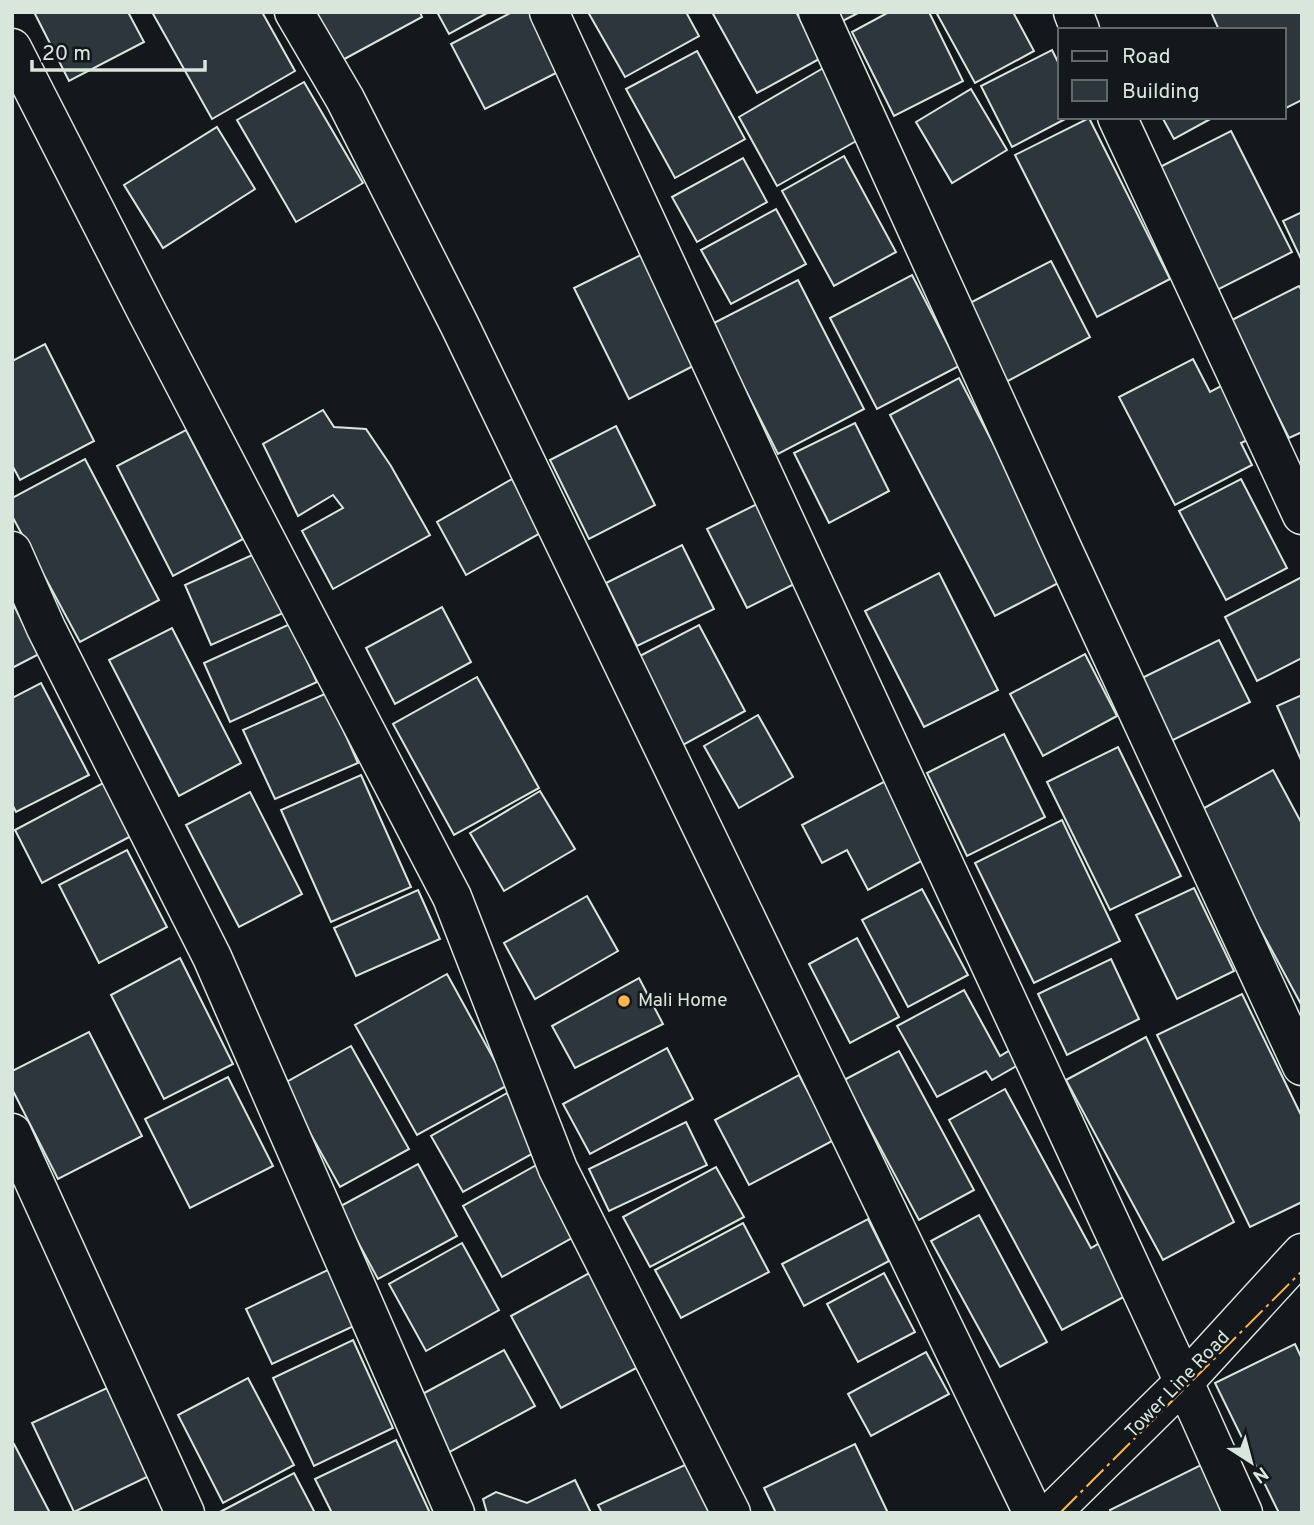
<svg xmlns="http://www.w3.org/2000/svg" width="1314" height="1525" font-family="Overpass,sans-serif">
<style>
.building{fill:#2c363c;stroke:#d8e6dc;stroke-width:2}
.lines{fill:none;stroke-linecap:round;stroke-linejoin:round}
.street-casing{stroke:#d8e6dc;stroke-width:41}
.secondary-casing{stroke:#d8e6dc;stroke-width:41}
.street{stroke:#14181c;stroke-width:38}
.secondary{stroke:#14181c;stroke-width:38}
.power{stroke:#ffb74d;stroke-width:2;stroke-dasharray:24 5 3.5 5;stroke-linecap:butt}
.poi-dot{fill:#ffb74d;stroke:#14181c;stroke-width:2.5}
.labels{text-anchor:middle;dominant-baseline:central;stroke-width:5;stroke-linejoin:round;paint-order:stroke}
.poi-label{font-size:19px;fill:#d8e6dc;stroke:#14181c;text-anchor:start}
.street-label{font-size:19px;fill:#d8e6dc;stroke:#14181c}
</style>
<rect width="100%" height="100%" fill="#14181c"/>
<g class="building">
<polygon points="34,12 128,12 144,42 69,81"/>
<polygon points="152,12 262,12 295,71 212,119"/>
<polygon points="313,12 420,12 422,17 337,63"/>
<polygon points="437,12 489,12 449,34"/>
<polygon points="512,12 531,12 560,71 485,109 451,44"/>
<polygon points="588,12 686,12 699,36 625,77"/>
<polygon points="712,12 796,12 821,58 757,93"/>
<polygon points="829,12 860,12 835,25"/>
<polygon points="889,12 929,12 963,81 894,116 852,32"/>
<polygon points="936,12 1013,12 1034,51 975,83"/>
<polygon points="1211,12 1302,12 1302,100 1284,109 1284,30 1219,30"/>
<polygon points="1052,50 1060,66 1060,117 1069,117 1012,147 981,86"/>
<polygon points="697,51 745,139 675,178 626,89"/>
<polygon points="825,67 865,136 777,186 739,117"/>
<polygon points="304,82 363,183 296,222 237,120"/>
<polygon points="971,89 1007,150 952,183 916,122"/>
<polygon points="1162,117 1214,117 1174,139"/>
<polygon points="1089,118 1170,279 1097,317 1015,155"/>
<polygon points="217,127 255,189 163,248 124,185"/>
<polygon points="1231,131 1292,252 1217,290 1156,169"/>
<polygon points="844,156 896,252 834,286 782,191"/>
<polygon points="743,158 767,202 697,242 672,197"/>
<polygon points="776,209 806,264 731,304 701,250"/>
<polygon points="1302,212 1302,261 1283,221"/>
<polygon points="649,251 703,361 629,399 574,288"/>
<polygon points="1051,261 1090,337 1006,382 966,305"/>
<polygon points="912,275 959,366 877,409 830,318"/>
<polygon points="798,280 864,409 778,454 712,324"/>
<polygon points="1299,286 1302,291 1302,432 1289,438 1230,321"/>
<polygon points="45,344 94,441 20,480 12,465 12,361"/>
<polygon points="1193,359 1210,392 1223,385 1252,438 1241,443 1252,465 1175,505 1119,397"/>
<polygon points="959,378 1064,580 995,616 890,415"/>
<polygon points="323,410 334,427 366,429 391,466 430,535 333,589 302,531 343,508 333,495 298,516 263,444"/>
<polygon points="855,423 889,491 829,523 794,453"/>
<polygon points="616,426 655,505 589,539 550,460"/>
<polygon points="186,430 243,539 173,576 117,466"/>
<polygon points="85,459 159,600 80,642 12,516 12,498"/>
<polygon points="512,479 542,532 466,575 437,522"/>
<polygon points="1241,479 1287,568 1226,600 1179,511"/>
<polygon points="761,502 800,581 747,608 707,529"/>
<polygon points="682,545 714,609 637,646 606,583"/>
<polygon points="266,549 292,609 211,645 185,585"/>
<polygon points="939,573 998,690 924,727 865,611"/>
<polygon points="1302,577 1302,658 1257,681 1225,617"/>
<polygon points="12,602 39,654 12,668"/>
<polygon points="442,607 471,662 395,704 366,648"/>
<polygon points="290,624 317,682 230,722 204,663"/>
<polygon points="699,625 745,711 683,745 636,658"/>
<polygon points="172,628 241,763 179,796 109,660"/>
<polygon points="1219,640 1250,702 1167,743 1136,681"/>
<polygon points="1085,654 1117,716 1043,756 1010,694"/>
<polygon points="477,677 539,788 454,835 393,724"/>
<polygon points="41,683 89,775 16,812 12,804 12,698"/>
<polygon points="327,693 358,763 275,799 243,730"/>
<polygon points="1302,695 1302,762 1277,706"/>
<polygon points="758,715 793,777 739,808 704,746"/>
<polygon points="1004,734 1045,817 967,856 927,773"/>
<polygon points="1118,747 1181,876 1110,910 1047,782"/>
<polygon points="1273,770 1302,824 1302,1006 1197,812"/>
<polygon points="361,775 411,887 331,922 281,810"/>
<polygon points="895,776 936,853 868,890 847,850 822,863 802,825"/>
<polygon points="105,782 133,835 42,883 15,830"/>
<polygon points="540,791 575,849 504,891 470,833"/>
<polygon points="250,792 302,894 239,927 186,825"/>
<polygon points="1062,820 1120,941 1034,983 975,863"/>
<polygon points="127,850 167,927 99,963 59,885"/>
<polygon points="1194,888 1234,971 1177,999 1136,915"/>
<polygon points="922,889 968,975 908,1007 862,920"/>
<polygon points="418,890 440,939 356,976 334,928"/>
<polygon points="587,896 618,951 535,999 504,943"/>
<polygon points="857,938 899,1017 850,1043 809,964"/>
<polygon points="180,958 233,1064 164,1099 111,995"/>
<polygon points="1111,959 1139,1019 1067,1055 1038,994"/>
<polygon points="447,974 508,1085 417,1135 355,1025"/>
<polygon points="639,978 663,1024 575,1068 552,1026"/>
<polygon points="964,990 1000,1056 1012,1049 1020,1064 992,1080 986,1071 937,1097 897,1026"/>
<polygon points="1242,994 1302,1117 1302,1202 1250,1227 1157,1035"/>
<polygon points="89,1032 142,1136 58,1179 12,1089 12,1071"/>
<polygon points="1146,1037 1234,1222 1163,1260 1066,1080"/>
<polygon points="351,1046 409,1149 340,1187 283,1084"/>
<polygon points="667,1048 693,1099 590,1154 563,1104"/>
<polygon points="899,1051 974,1190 919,1220 844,1080"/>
<polygon points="799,1075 834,1140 749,1185 715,1120"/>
<polygon points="228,1077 273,1166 190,1208 145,1119"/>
<polygon points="1005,1089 1091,1248 1103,1241 1131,1293 1062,1330 949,1120"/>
<polygon points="507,1093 539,1150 463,1192 431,1136"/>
<polygon points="686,1122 707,1165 609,1211 589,1169"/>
<polygon points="540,1163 579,1234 502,1277 463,1206"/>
<polygon points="418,1164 457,1236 378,1279 339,1207"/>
<polygon points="716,1167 744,1217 650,1267 623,1217"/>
<polygon points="979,1215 1047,1342 1000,1367 931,1241"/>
<polygon points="868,1219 889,1261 804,1306 782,1264"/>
<polygon points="743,1223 769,1272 681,1318 655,1270"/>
<polygon points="462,1243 499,1310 426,1351 389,1284"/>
<polygon points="330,1269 356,1325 272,1364 246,1309"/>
<polygon points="591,1272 642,1365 561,1408 511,1316"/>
<polygon points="884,1273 915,1332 858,1362 827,1304"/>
<polygon points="353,1340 393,1428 314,1466 273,1378"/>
<polygon points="1295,1344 1302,1359 1302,1512 1279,1513 1215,1383"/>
<polygon points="504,1350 535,1406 446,1454 415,1398"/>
<polygon points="926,1352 949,1394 871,1436 848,1394"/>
<polygon points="248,1378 294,1465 223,1503 178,1415"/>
<polygon points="107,1388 149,1476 74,1512 32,1423"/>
<polygon points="396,1440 430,1513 332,1513 315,1479"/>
<polygon points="14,1444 50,1513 12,1513 12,1445"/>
<polygon points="855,1444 888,1513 776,1513 764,1488"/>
<polygon points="687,1464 709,1512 602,1513 598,1505"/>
<polygon points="1203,1464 1227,1513 1111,1513 1110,1510"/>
<polygon points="294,1473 315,1513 218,1513"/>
<polygon points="575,1480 591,1513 487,1513 483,1499 496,1492 527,1503"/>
</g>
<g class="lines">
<defs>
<g id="street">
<polyline points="294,12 345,99 459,324 1033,1513"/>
<polyline points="549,12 1200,1417 1243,1513"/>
<polyline points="818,12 1063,550 1302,1066"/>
<polyline points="1073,12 1080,30"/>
<polyline points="12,48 148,314 452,897 558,1169 731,1513"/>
<polyline points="1117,117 1302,515"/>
<polyline points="12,551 46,628 212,957 455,1513"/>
<polyline points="12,1133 185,1513"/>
</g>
<polyline id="secondary" points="1051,1513 1184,1382 1302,1253"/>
</defs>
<use href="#street" class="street-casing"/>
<use href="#secondary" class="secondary-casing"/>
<use href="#street" class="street"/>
<use href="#secondary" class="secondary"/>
<polyline class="power" points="1060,1513 1302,1271"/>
</g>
<circle class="poi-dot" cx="624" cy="1001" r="7"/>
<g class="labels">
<g class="poi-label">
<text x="638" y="1001">Mali Home</text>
</g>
<g class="street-label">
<text transform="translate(1178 1385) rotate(-46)">Tower Line Road</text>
</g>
</g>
<rect width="1314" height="1525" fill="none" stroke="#d8e6dc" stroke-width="28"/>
<rect x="1058" y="28" width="228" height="91" fill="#14181c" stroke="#626a69" stroke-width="2"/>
<rect x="1072" y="51" width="35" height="10" fill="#14181c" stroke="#626a69" stroke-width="2"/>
<text x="1122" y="63" font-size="21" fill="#d8e6dc">Road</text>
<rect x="1072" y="80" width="35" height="21" fill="#2c363c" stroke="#626a69" stroke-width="2"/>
<text x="1122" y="98" font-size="21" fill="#d8e6dc">Building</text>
<g transform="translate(1251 1462) rotate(144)" stroke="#14181c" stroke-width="5" paint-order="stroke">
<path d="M0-5L12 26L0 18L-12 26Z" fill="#d8e6dc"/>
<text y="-10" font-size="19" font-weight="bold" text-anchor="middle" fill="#d8e6dc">N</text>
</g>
<path d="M32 60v10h173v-10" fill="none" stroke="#d8e6dc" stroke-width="3.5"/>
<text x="42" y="60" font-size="21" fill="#d8e6dc" stroke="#14181c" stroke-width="5" paint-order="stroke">20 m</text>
</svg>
